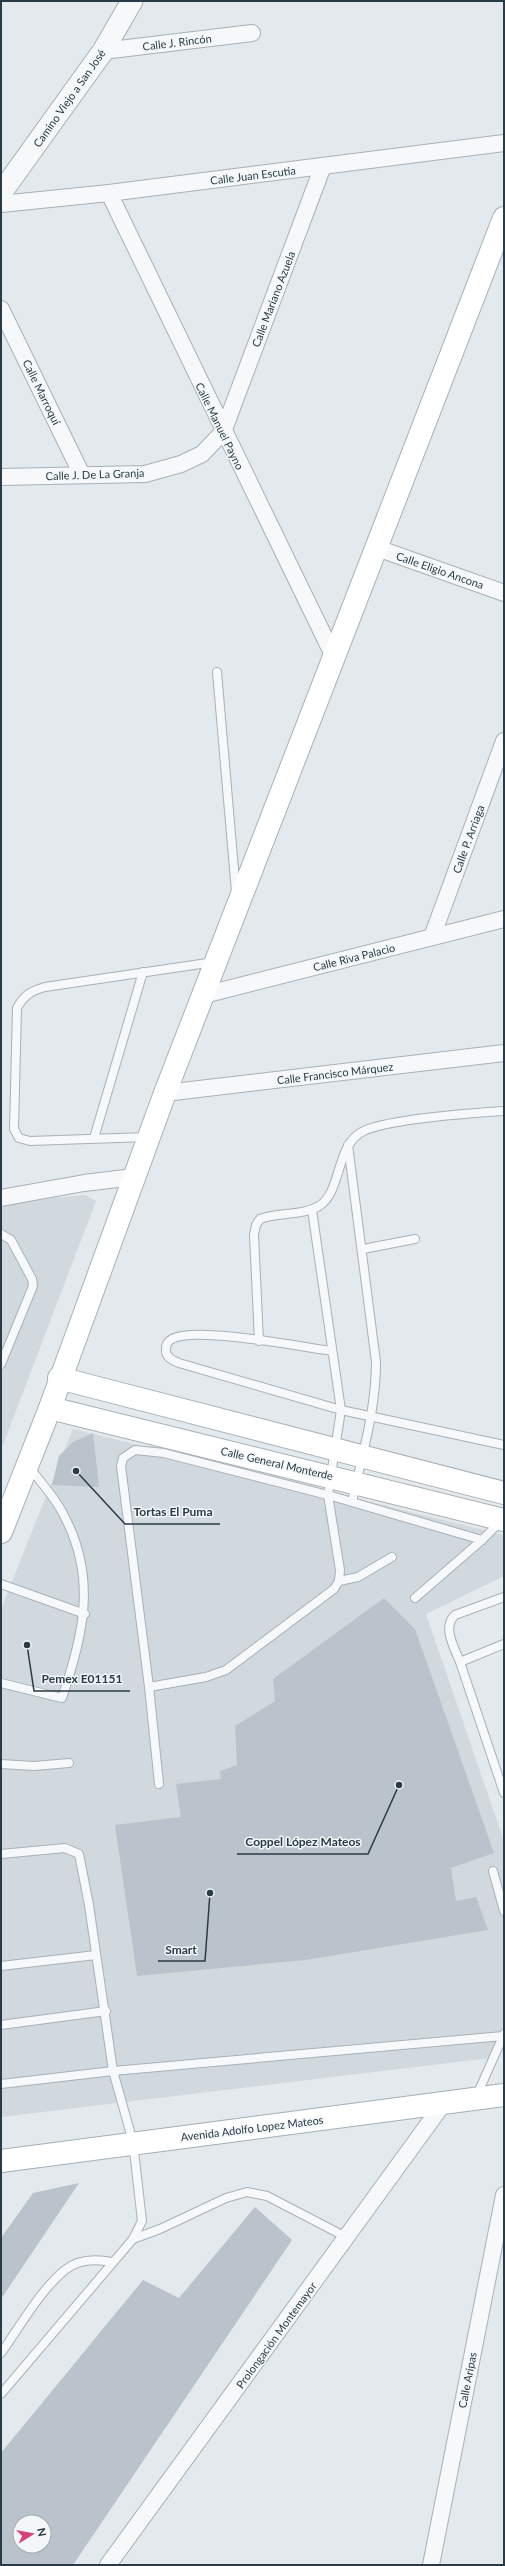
<svg xmlns="http://www.w3.org/2000/svg" width="505" height="2566" font-family="Lato,sans-serif">
<style>
.built{fill:#d1d9de}
.building{fill:#bac3cb;fill-rule:evenodd}
.lines{fill:none;stroke-linecap:round;stroke-linejoin:round}
.service-casing{stroke:#a7b1b7;stroke-width:10}
.minor-casing{stroke:#a7b1b7;stroke-width:18}
.tertiary-casing{stroke:#a7b1b7;stroke-width:23}
.secondary-casing{stroke:#a7b1b7;stroke-width:24}
.primary-casing{stroke:#a1b0b9;stroke-width:24}
.service{stroke:#f6f8fa;stroke-width:8}
.minor{stroke:#f6f8fa;stroke-width:16}
.tertiary{stroke:#f6f8fa;stroke-width:21}
.secondary{stroke:#fff;stroke-width:22}
.primary{stroke:#fff;stroke-width:22}
.labels{text-anchor:middle;dominant-baseline:central;stroke-width:3;stroke-linejoin:round;paint-order:stroke}
.street-label{font-size:11px;fill:#293b46;stroke:#f3f7f9}
.leader{fill:none;stroke:#293b46;stroke-width:1.5}
.callout-dot{fill:#293b46;stroke:#f3f7f9;stroke-width:1.5}
.callout-label{font-size:12px;text-anchor:middle;font-weight:bold;fill:#293b46;stroke:#f3f7f9;stroke-width:3;stroke-linejoin:round;paint-order:stroke}
</style>
<rect width="100%" height="100%" fill="#e3e9ec"/>
<g class="built">
<polygon points="85,1195 96,1201 1,1450 1,1207 11,1202"/>
<polygon points="73,1429 504,1535 504,1576 426,1614 504,1841 504,2045 498,2057 1,2117 1,1609"/>
</g>
<g class="building">
<polygon points="93,1433 99,1487 52,1485 59,1456 73,1442"/>
<polygon points="384,1598 415,1629 494,1853 451,1868 456,1901 476,1897 488,1930 305,1960 137,1976 115,1825 181,1817 176,1784 221,1779 220,1771 237,1765 235,1726 275,1701 273,1679"/>
<polygon points="79,2183 1,2299 1,2238 33,2193"/>
<path d="M 255,2207 L 292,2240 L 73,2565 L 1,2565 L 1,2453 L 143,2280 L 179,2298 ZM 20,2522 L 44,2522 L 44,2546 L 20,2546 Z"/>
</g>
<g class="lines">
<defs>
<g id="service">
<polyline points="217,672 236,892"/>
<path d="M 147,1137 L 30,1141 L 19,1138 L 14,1129 L 17,1008 C 24,995 31,991 45,987 L 214,962"/>
<polyline points="94,1138 143,972"/>
<path d="M 348,1145 L 376,1362 C 376,1410 362,1455 352,1502"/>
<polyline points="312,1210 341,1410 504,1445"/>
<polyline points="1,1234 11,1240 32,1279 33,1286 1,1364"/>
<polyline points="363,1249 415,1239"/>
<path d="M 259,1341 L 254,1235 L 256,1225 L 260,1219 C 278,1212 302,1216 319,1206 C 341,1193 336,1148 360,1133 C 382,1119 474,1113 504,1111"/>
<path d="M 332,1351 C 301,1347 195,1326 172,1339 C 168,1341 166,1345 166,1349 C 165,1357 172,1360 179,1363 L 341,1410 L 328,1495 L 340,1570 L 339,1581 L 334,1589 L 226,1670 L 206,1677 L 149,1687 L 121,1466 L 123,1458 L 135,1450 L 164,1453 L 328,1495 L 482,1540"/>
<polyline points="339,1581 358,1577 392,1557"/>
<polyline points="1,1584 85,1614"/>
<polyline points="415,1598 482,1540 501,1521"/>
<polyline points="504,1644 460,1662 504,1793"/>
<path d="M 460,1662 C 454,1647 442,1627 455,1615 L 504,1597"/>
<path d="M 1,1683 L 62,1698 C 84,1632 98,1575 61,1510 C 53,1495 39,1481 29,1466"/>
<polyline points="149,1687 159,1784"/>
<polyline points="1,1764 34,1766 69,1763"/>
<polyline points="1,1854 65,1848 79,1854 89,1905 113,2071 133,2142 142,2221 133,2239 1,2394"/>
<polyline points="493,1871 504,1911"/>
<polyline points="1,1966 96,1955"/>
<polyline points="1,2025 106,2011"/>
<polyline points="1,2084 113,2071 503,2036"/>
<polyline points="477,2095 504,2034"/>
<polyline points="133,2239 160,2229 226,2198 247,2192 267,2196 346,2237"/>
<path d="M 1,2353 C 19,2328 41,2289 65,2270 C 78,2259 96,2259 112,2262"/>
</g>
<g id="minor">
<polyline points="103,51 252,33"/>
<polyline points="109,193 334,657"/>
<polyline points="1,204 109,193 504,143"/>
<polyline points="1,309 82,475"/>
<polyline points="1,477 145,474 181,464 202,454 223,432 323,166"/>
<polyline points="377,548 504,593"/>
<polyline points="432,937 504,741"/>
<polyline points="204,995 504,919"/>
<polyline points="165,1093 504,1053"/>
<polyline points="1,1198 84,1183 134,1177"/>
<polyline points="108,2565 443,2104"/>
<polyline points="431,2565 504,2195"/>
</g>
<polyline id="tertiary" points="1,193 103,51 132,1"/>
<g id="secondary">
<polyline points="59,1378 504,1493"/>
<polyline points="50,1408 504,1520"/>
<polyline points="1,1532 50,1408 165,1093 504,218"/>
</g>
<polyline id="primary" points="1,2161 504,2095"/>
</defs>
<use href="#service" class="service-casing"/>
<use href="#minor" class="minor-casing"/>
<use href="#tertiary" class="tertiary-casing"/>
<use href="#secondary" class="secondary-casing"/>
<use href="#primary" class="primary-casing"/>
<use href="#service" class="service"/>
<use href="#minor" class="minor"/>
<use href="#tertiary" class="tertiary"/>
<use href="#secondary" class="secondary"/>
<use href="#primary" class="primary"/>
</g>
<g class="labels">
<g class="street-label">
<text transform="translate(177 42) rotate(-7)">Calle J. Rincón</text>
<text transform="translate(69 98) rotate(-55)">Camino Viejo a San José</text>
<text transform="translate(253 175) rotate(-7)">Calle Juan Escutia</text>
<text transform="translate(273 299) rotate(-69)">Calle Mariano Azuela</text>
<text transform="translate(42 392) rotate(64)">Calle Marroquí</text>
<text transform="translate(220 426) rotate(64)">Calle Manuel Payno</text>
<text transform="translate(95 474) rotate(-2)">Calle J. De La Granja</text>
<text transform="translate(440 570) rotate(19)">Calle Eligio Ancona</text>
<text transform="translate(468 839) rotate(-70)">Calle P. Arriaga</text>
<text transform="translate(354 957) rotate(-14)">Calle Riva Palacio</text>
<text transform="translate(335 1073) rotate(-7)">Calle Francisco Márquez</text>
<text transform="translate(277 1463) rotate(13)">Calle General Monterde</text>
<text transform="translate(252 2128) rotate(-7)">Avenida Adolfo Lopez Mateos</text>
<text transform="translate(276 2335) rotate(-54)">Prolongación Montemayor</text>
<text transform="translate(467 2380) rotate(-79)">Calle Aripas</text>
</g>
</g>
<path class="leader" d="M76 1471L125 1524H220M27 1645L34 1691H130M399 1785L368 1854H237M210 1893L205 1961H158"/>
<g class="callout-dot">
<circle cx="76" cy="1471" r="4"/>
<circle cx="27" cy="1645" r="4"/>
<circle cx="399" cy="1785" r="4"/>
<circle cx="210" cy="1893" r="4"/>
</g>
<g class="callout-label">
<text x="173" y="1516">Tortas El Puma</text>
<text x="82" y="1683">Pemex E01151</text>
<text x="303" y="1846">Coppel López Mateos</text>
<text x="181" y="1954">Smart</text>
</g>
<rect width="505" height="2566" fill="none" stroke="#293b46" stroke-width="4"/>
<g transform="translate(32 2534) rotate(79)"><circle r="19" fill="#f3f7f9" stroke="#a2acb1"/>
<path d="M0-3L7 15L0 10L-7 15Z" fill="#d9407b"/>
<text y="-6" font-size="11" font-weight="bold" text-anchor="middle" fill="#293b46">N</text>
</g>
</svg>
